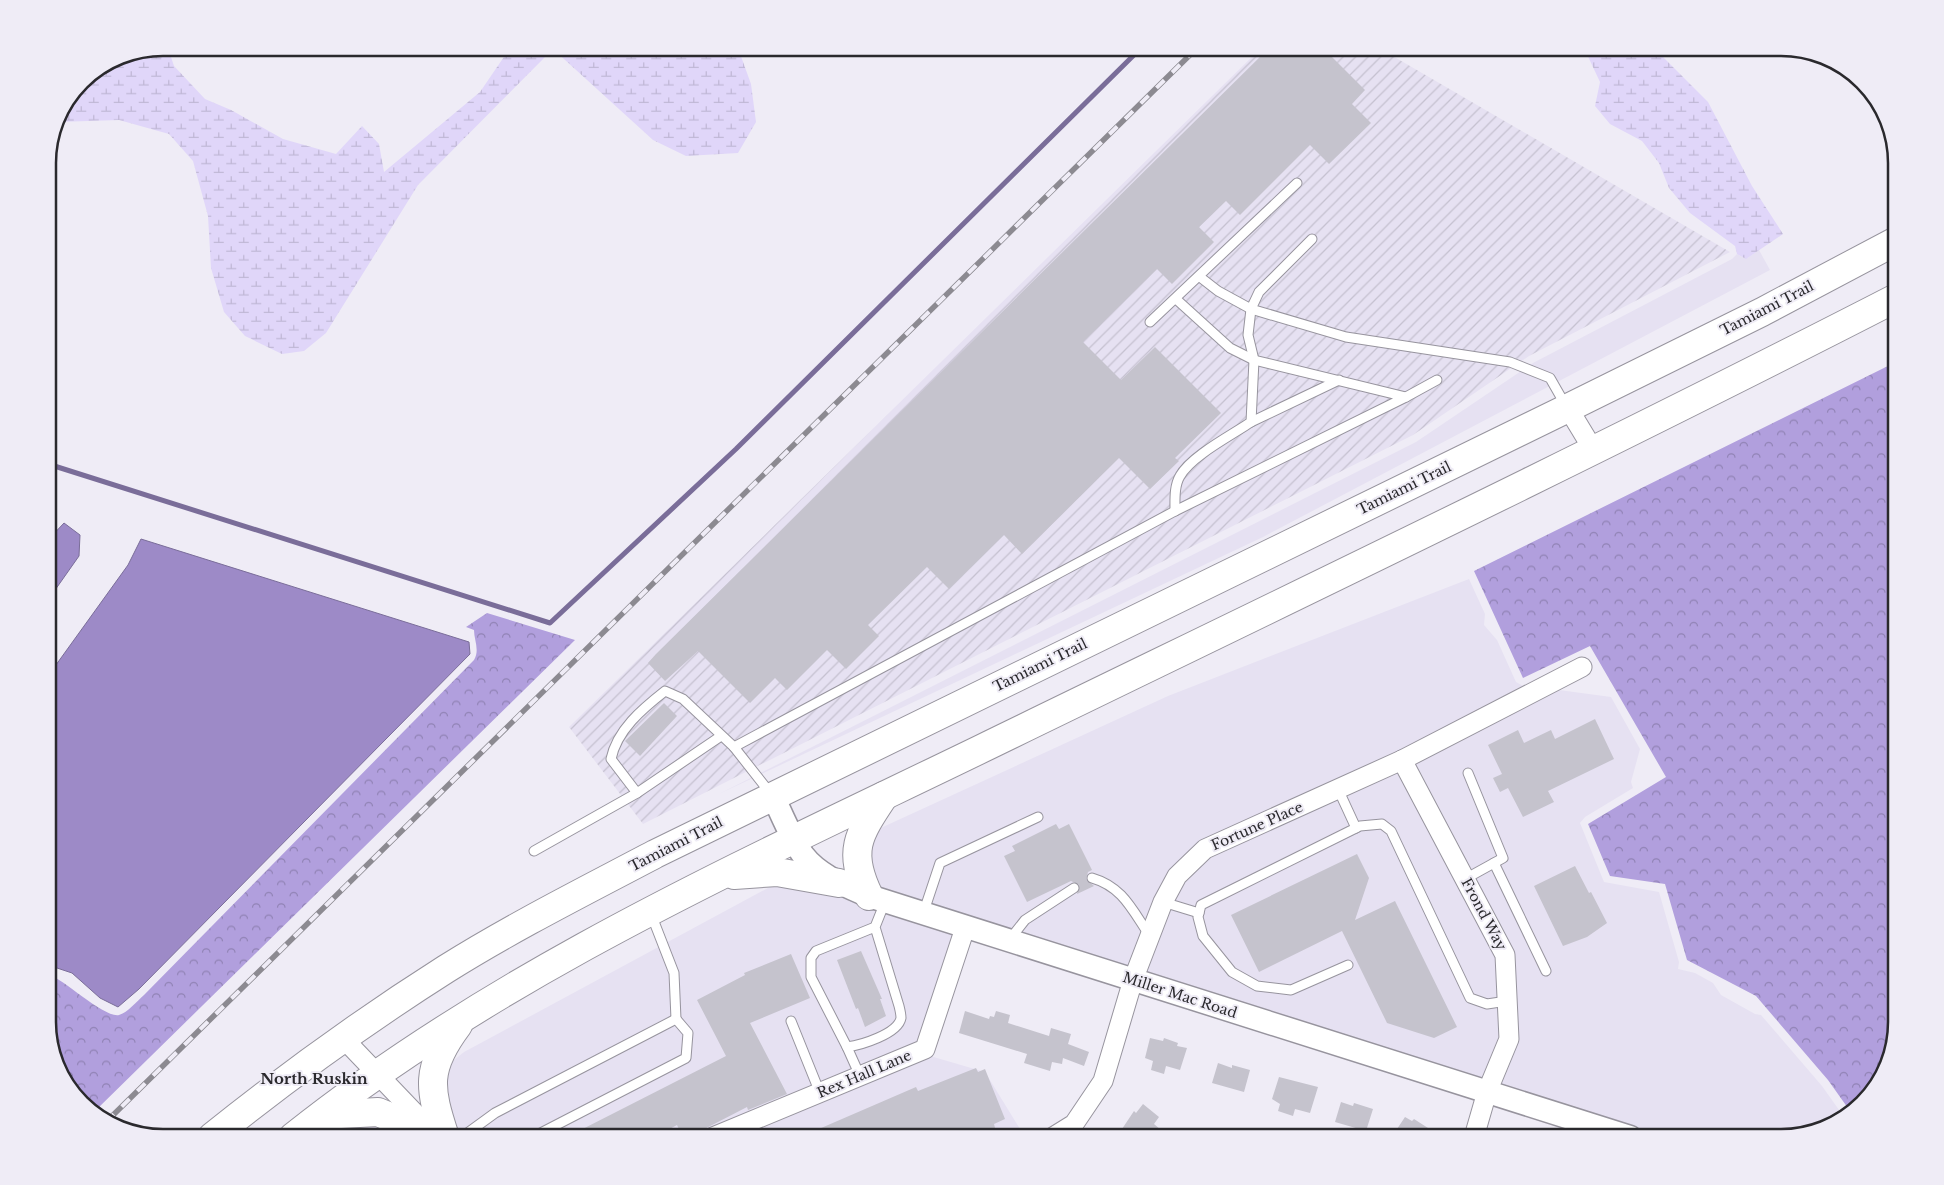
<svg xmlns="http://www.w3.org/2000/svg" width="1944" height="1185" font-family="'Libre Baskerville',serif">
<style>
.built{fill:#e6e1f2}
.industrial{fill:url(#industrial-furrows)}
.forest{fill:url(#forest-crowns)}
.wetland{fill:url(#wetland-marsh)}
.water{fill:#9d8ac7;stroke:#7a6d99}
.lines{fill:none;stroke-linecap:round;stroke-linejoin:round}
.stream{stroke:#7a6d99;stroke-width:5}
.building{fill:#c5c3cd}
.service-casing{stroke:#97949e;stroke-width:11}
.minor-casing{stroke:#97949e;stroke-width:21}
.tertiary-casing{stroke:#97949e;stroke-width:25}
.primary-casing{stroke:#97949e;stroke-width:30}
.service{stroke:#fff;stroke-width:9}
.minor{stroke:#fff;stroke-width:19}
.tertiary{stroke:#fff;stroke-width:22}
.primary{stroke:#fff;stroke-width:28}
.rail-casing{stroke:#8c8a91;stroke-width:5.5}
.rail{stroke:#efecf6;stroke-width:4;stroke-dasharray:11;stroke-linecap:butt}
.labels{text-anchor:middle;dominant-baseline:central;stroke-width:4;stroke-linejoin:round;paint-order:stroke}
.street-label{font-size:14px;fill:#2a292d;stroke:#efecf6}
.neighbourhood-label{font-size:15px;font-weight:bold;fill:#2a292d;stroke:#efecf6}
.rim{fill:none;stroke:#2a292d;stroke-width:2.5}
</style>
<defs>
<pattern id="industrial-furrows" width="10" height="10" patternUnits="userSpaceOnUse" patternTransform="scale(1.25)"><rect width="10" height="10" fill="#e6e1f2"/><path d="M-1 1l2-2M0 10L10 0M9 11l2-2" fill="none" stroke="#c5c1d0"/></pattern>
<pattern id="forest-crowns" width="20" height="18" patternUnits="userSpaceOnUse" patternTransform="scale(1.25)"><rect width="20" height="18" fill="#b19fdd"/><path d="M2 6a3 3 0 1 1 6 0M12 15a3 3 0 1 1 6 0" fill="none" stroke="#9082b4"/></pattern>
<pattern id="wetland-marsh" width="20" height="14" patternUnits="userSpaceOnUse" patternTransform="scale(1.25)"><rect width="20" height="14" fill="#e0d6f9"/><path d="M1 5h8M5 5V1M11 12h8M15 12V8" fill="none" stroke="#c0b8d6"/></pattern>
</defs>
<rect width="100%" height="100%" fill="#efecf6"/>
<g class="built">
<polygon points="1759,250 1770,270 1263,537 719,794 1416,442 1533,363 1732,259 1737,254 1746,259"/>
<polygon points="1469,579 1485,614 1484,625 1497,640 1516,682 1523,686 1399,751 1200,842 1128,968 875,888 868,842 872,832 1168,696"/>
<polygon points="1559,690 1611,697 1640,749 1631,782 1633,788 1585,817 1580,823 1604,882 1659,892 1679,962 1678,969 1695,973 1713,983 1721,995 1755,1014 1761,1015 1822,1086 1844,1117 1839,1122 1781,1137 1663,1137 1500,1086 1518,1038 1515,954 1415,764"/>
<polygon points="1398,772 1497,959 1500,1038 1483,1081 1145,974 1171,906 1183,882 1210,858"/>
<polygon points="779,882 836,892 862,904 865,910 869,907 953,935 918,1041 688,1137 455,1137 443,1101 444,1068 464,1052"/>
<polygon points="930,1056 985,1072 1025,1137 738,1137"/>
<polygon points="373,1122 415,1137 353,1137"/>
</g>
<polygon class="industrial" points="1261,48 1379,48 1730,252 1529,356 1413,435 643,824 569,727"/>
<g class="forest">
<polygon points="1896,362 1896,392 1888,397 1896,406 1896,1022 1881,1080 1850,1111 1828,1080 1756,996 1687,960 1665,884 1610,876 1588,824 1666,777 1590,646 1523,678 1474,571"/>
<path d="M 487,613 L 575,640 L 95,1111 L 65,1081 L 64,1062 C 42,1039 48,1004 48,974 C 65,980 104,1018 119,1015 C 127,1013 137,1001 144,995 L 474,660 C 480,650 474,640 474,630 L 466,627 Z"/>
</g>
<g class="wetland">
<path d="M 168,48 L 174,66 L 205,99 L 231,110 L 283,139 L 336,154 L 362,126 L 379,144 L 384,172 L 480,92 L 510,48 L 738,48 L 751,84 L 756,122 L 738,153 L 686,156 L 653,140 L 553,49 L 418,185 L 326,333 L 304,351 L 282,354 L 245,336 L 224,312 L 211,268 L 208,216 L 193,161 L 169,134 L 119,120 L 57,122 C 69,76 124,48 168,48 Z"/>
<polygon points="1584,48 1654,48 1708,102 1752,186 1783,234 1746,259 1737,254 1735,246 1690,213 1669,188 1659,163 1642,141 1610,124 1595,106 1600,82"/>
</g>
<g class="water">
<polygon points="64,523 80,535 79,556 48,600 48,540"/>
<polygon points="141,539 469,642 470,654 139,989 118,1007 100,998 72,973 48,965 48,676 128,565"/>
</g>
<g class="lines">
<polyline class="stream" points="48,464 550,623 736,449 1141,48"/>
</g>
<g class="building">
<polygon points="1269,48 1323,48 1365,90 1352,104 1371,123 1329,164 1310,145 1240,215 1226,201 1199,227 1214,242 1172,284 1157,269 1083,342 1121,380 1155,347 1221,413 1175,458 1179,461 1150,489 1119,458 1022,554 1004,535 949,589 927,567 868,625 879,636 846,669 827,650 787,690 775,678 750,703 698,651 665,681 648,663 656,654"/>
<polygon points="664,703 677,716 640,756 625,741"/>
<polygon points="1595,719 1614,759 1548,791 1554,802 1523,817 1508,788 1500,792 1493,778 1502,774 1488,745 1518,730 1524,743 1551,730 1555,739"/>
<polygon points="1056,824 1059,829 1069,824 1092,870 1088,872 1086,879 1094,886 1077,894 1079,885 1071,881 1027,902 1004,856 1015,851 1012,846"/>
<polygon points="1357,854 1369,878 1355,920 1395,901 1457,1027 1434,1038 1387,1023 1342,931 1259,972 1231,915"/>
<polygon points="1575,866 1589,893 1591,892 1607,923 1587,937 1563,946 1534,886"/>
<polygon points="861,951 882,999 880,999 886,1016 865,1027 858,1008 856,1009 837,960"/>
<polygon points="791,954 810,998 750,1023 787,1094 748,1110 747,1107 687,1138 683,1138 677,1125 653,1138 565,1138 726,1056 697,1000 745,975 744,973"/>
<polygon points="965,1011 989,1019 990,1016 994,1017 996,1011 1010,1015 1008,1023 1049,1036 1051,1028 1071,1034 1068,1044 1089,1052 1084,1066 1063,1058 1062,1064 1052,1062 1050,1071 1024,1063 1027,1054 959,1033"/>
<polygon points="1150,1038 1163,1041 1164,1038 1178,1043 1177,1046 1187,1048 1180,1070 1166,1066 1164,1074 1151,1070 1153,1061 1145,1058"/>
<polygon points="1218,1063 1232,1068 1232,1065 1250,1070 1244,1092 1212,1083"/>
<polygon points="976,1068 978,1072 985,1069 1005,1119 994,1124 995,1128 970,1138 798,1138 916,1087 918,1091"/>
<polygon points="1279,1077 1318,1087 1310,1113 1295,1109 1293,1116 1278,1111 1280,1104 1272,1099"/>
<polygon points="1341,1102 1353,1106 1354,1103 1373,1109 1366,1131 1335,1122"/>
<polygon points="1143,1104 1159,1117 1154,1124 1161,1130 1155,1138 1116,1138 1134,1111 1136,1113"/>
<polygon points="1405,1117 1412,1121 1414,1119 1428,1128 1422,1138 1391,1138"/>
</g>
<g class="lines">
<defs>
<g id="service">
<polyline points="1200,277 1218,291 1251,309 1346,337 1510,362 1550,378 1566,406"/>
<polyline points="1150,322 1297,183"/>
<polyline points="1406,397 1437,380"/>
<polyline points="1251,422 1339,380"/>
<path d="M 1175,511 C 1175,500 1174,486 1180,476 C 1191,456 1232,435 1251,422 L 1254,360 L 1248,335 L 1251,309 L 1259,292 L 1312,239"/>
<polyline points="1338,789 1356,828"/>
<path d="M 637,793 L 611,759 C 617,730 642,709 665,691 L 683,699 L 734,747"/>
<polyline points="771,794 734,747 1175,511 1406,397 1254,360 1230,348 1176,299"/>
<polyline points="534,851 637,793 721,736"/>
<polyline points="1494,863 1546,971"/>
<path d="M 1092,878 C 1123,887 1132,910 1150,936"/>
<polyline points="1465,879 1503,858 1468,773"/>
<polyline points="1163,902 1199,913"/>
<polyline points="651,914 674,973 676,1019"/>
<polyline points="923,914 940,863 1038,817"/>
<path d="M 875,927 L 816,951 L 811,958 L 811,977 L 847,1047 C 861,1045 898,1034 901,1018 C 901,1015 900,1010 899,1006 L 875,927 L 885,902"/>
<polyline points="1010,939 1025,920 1074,888"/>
<polyline points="1348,965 1291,990 1257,986 1232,972 1203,936 1198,917 1201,905 1360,826 1382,824 1391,831 1470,998 1487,1004 1507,1001"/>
<polyline points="791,1021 820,1093"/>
<polyline points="847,1047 860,1076"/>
<polyline points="462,1137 495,1113 676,1019 688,1033 686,1058 533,1137"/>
</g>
<g id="minor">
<polyline points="1568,408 1594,451"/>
<polyline points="1402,760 1505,955 1509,1039 1487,1092 1474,1137"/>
<polyline points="342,1037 431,1130"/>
<polyline points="713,1137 925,1049 965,928"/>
<polyline points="1053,1137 1074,1124 1103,1081 1133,980 1163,902 1177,876 1205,849 1402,760 1582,667"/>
</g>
<path id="tertiary" d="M 773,796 C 782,815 791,838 803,855 C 819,876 846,886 869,896 L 1630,1137"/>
<g id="primary">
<polyline points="734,875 777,872 839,883"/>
<path d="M 869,896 C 847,851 858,835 884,796"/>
<polyline points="322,1115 378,1112 438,1137"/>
<path d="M 212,1137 C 287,1077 364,1021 446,969 C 513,927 585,891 655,854 L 1568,408 L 1762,312 L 1896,241"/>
<path d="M 293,1137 C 500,972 744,864 981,749 C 1287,600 1594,453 1896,298"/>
<path d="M 445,1137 C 429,1088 425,1069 458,1025"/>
</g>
</defs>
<use href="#service" class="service-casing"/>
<use href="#minor" class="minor-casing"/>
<use href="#tertiary" class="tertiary-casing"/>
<use href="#primary" class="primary-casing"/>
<use href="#service" class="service"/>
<use href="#minor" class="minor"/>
<use href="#tertiary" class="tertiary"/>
<use href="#primary" class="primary"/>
<defs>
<polyline id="rail" points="106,1122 1197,48"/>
</defs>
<use href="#rail" class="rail-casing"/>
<use href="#rail" class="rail"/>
</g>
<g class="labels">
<g class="street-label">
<text transform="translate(1767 308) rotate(-27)">Tamiami Trail</text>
<text transform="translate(1404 488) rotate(-26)">Tamiami Trail</text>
<text transform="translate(1040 665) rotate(-26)">Tamiami Trail</text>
<text transform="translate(1257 826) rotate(-24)">Fortune Place</text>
<text transform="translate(676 844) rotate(-27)">Tamiami Trail</text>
<text transform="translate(1484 914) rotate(62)">Frond Way</text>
<text transform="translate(1180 995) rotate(18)">Miller Mac Road</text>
<text transform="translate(864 1074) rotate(-23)">Rex Hall Lane</text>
</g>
<g class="neighbourhood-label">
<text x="314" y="1078">North Ruskin</text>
</g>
</g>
<path d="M0 0H1944V1185H0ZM163 56H1781A107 107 0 0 1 1888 163V1022A107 107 0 0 1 1781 1129H163A107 107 0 0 1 56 1022V163A107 107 0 0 1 163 56Z" fill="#efecf6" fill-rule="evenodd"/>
<path class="rim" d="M163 56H1781A107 107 0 0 1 1888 163V1022A107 107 0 0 1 1781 1129H163A107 107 0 0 1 56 1022V163A107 107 0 0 1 163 56Z"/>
</svg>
